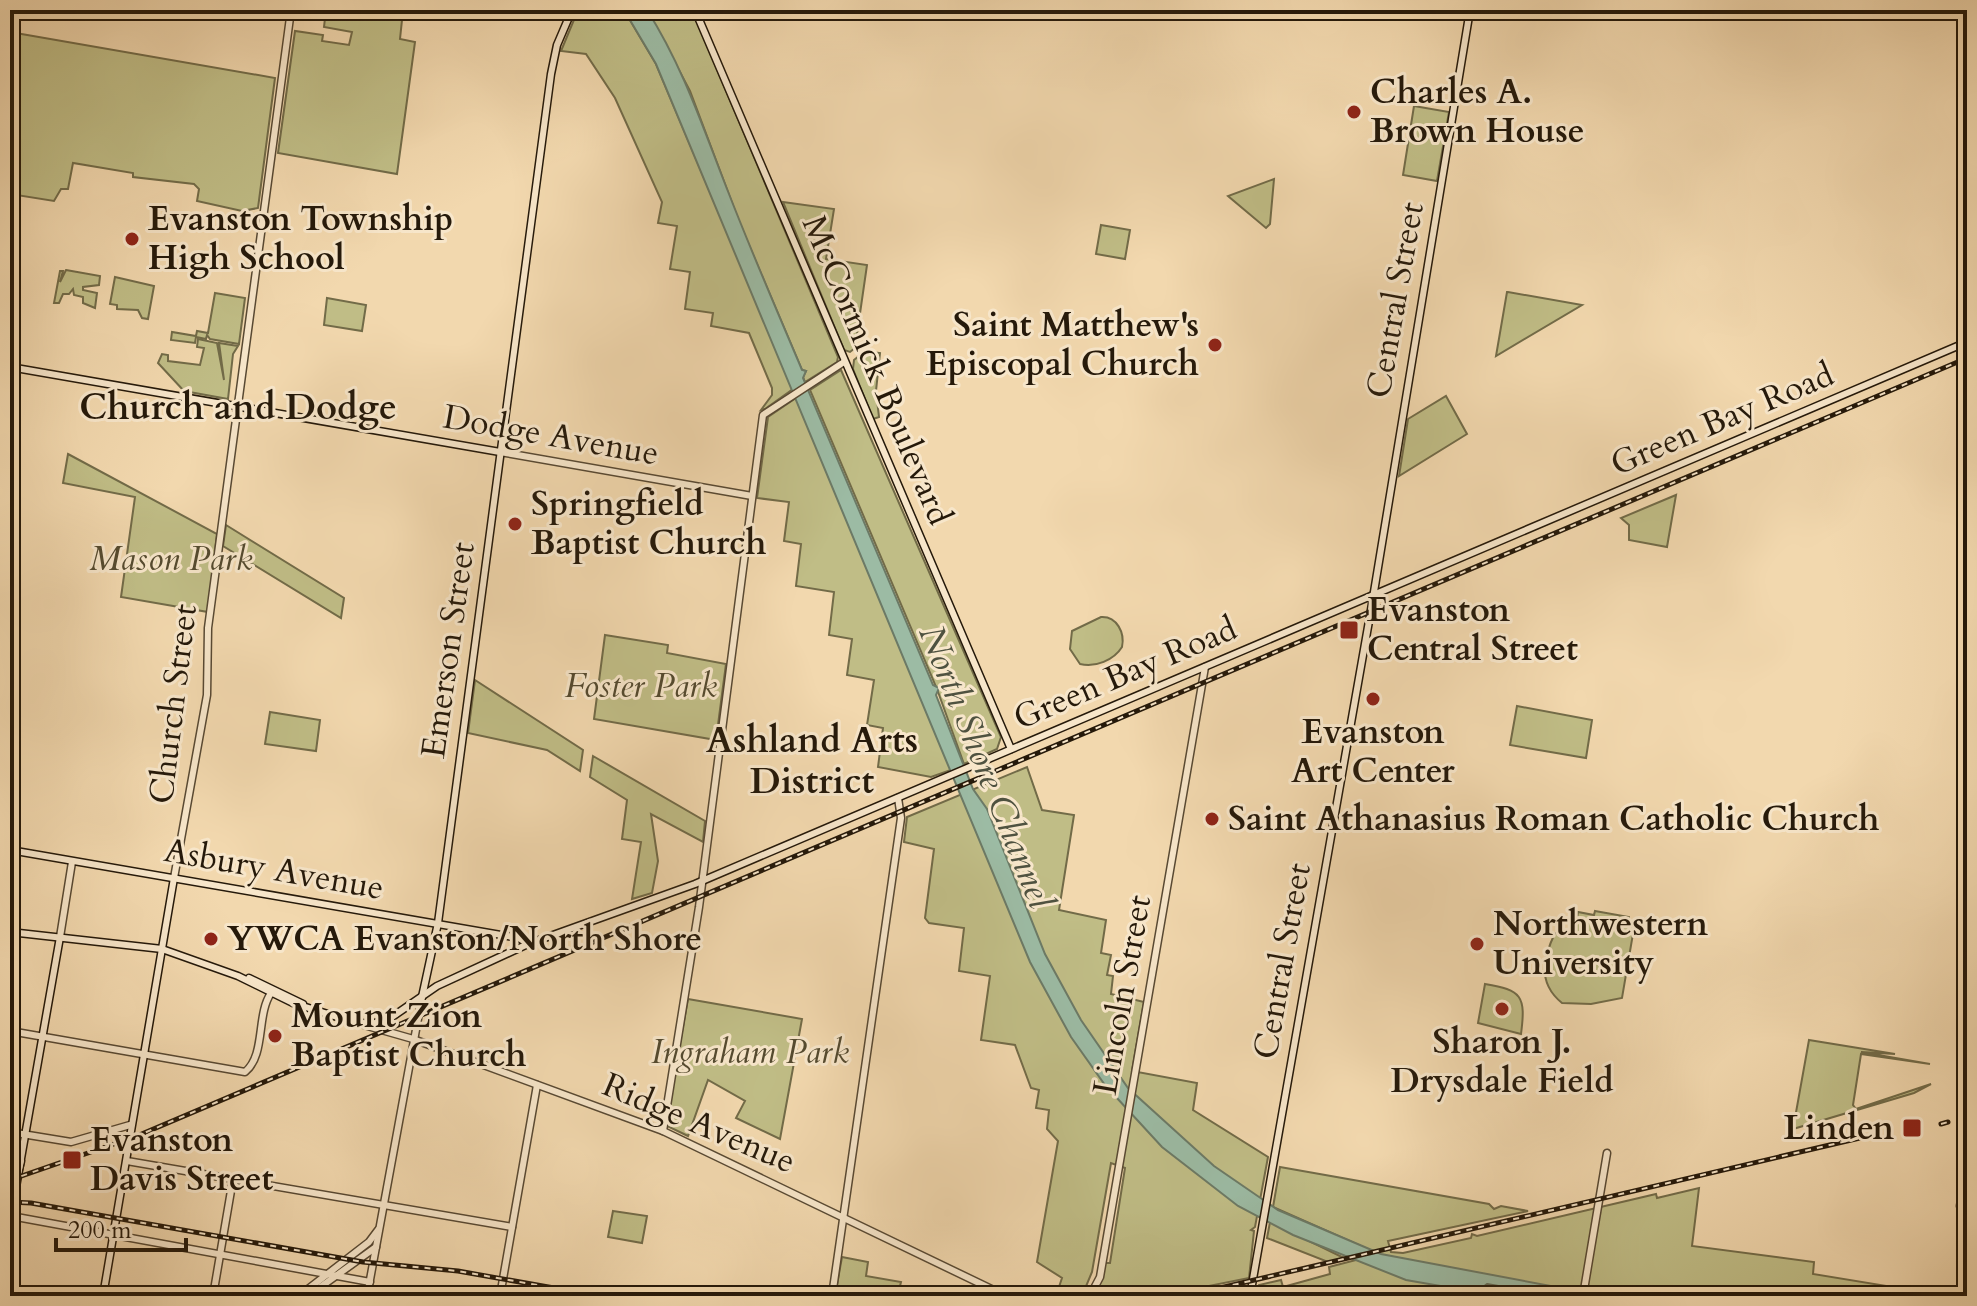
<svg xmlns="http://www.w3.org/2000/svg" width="1977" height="1306" font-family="Cardo,serif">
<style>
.green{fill:#c0bd86;stroke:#726b48;stroke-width:2}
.water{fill:#9cbba4;stroke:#6c7a66;stroke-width:2}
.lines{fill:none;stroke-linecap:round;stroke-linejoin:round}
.shore{stroke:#606a57;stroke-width:2}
.tertiary-casing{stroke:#584933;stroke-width:9}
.secondary-casing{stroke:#25190a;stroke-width:9}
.tertiary{stroke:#f7e6ca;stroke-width:6}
.secondary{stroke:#f7e6ca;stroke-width:6}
.rail-casing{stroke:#25190a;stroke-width:5}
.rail{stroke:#f7e6ca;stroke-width:2;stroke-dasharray:6;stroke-linecap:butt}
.poi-dot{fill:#8f2418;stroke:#f7e6ca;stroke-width:3}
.labels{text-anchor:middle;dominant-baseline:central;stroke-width:6;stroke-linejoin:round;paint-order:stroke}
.poi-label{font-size:34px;font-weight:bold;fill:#25190a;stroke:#f7e6ca;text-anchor:start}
.street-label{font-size:34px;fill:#25190a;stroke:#f7e6ca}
.park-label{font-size:34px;font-style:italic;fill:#544a2f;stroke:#f7e6ca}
.neighbourhood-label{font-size:36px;font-weight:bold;fill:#25190a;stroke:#f7e6ca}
.water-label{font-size:36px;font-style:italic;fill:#4f5240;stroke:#f7e6ca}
</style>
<rect width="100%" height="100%" fill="#f2d8ae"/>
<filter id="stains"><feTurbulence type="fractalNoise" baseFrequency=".0025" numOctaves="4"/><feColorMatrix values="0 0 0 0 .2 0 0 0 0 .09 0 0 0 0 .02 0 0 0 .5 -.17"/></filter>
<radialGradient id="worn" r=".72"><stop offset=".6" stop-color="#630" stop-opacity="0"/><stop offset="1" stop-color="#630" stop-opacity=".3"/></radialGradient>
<g class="green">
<polygon points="326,10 402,20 400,39 415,42 397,174 278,153 295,31 323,35 322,41 349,45 352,32 324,27"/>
<polygon points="578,10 624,10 656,64 793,389 765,409 761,410 772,395 772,388 749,333 711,326 713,313 685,309 690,272 670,269 677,226 658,223 662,202 615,98 586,54 561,51"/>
<polygon points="647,10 690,10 698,24 838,357 837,362 805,382 803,377 806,371 802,370 740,224 690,91"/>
<polygon points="10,32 275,78 258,208 242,211 197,201 199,189 194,184 133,177 133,173 73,163 68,189 61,189 54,201 10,194"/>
<polygon points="1414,106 1449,112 1437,181 1403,175"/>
<polygon points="1274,179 1270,224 1266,228 1228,196"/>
<polygon points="783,202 834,209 826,259 867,265 855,348 850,352 844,350"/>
<polygon points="1101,225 1130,230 1125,259 1096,254"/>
<polygon points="66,270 100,276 99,285 83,287 83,290 97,293 95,308 83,303 83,297 74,295 73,289 69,294 63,294 59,303 54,303 60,271 63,271 60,282"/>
<polygon points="115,277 154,286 148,319 142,318 138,310 117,309 117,305 110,304"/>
<polygon points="1507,292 1508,292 1582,305 1496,356"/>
<polygon points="215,293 245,298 239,344 210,339 207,335 206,339 196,337 195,343 171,340 172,332 196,336 197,331 208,333"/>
<polygon points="327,298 366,305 362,331 324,325"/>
<polygon points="198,339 217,343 224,380 219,343 238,346 233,354 228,399 184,391 158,363 162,354 168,355 168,361 200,365 204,348 197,347"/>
<polygon points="865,351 880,353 876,391 879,417 873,419 853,369 854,360"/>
<polygon points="841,370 1001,737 997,749 964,764 937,689 810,390"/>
<polygon points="1446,396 1467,434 1399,476 1408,419"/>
<polygon points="796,398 951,770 931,777 878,767 883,728 867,725 874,680 847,675 852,639 829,635 834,592 796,586 801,544 784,541 789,502 757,498 768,417"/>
<polygon points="68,454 217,534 208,612 121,597 135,497 63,483"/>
<polygon points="1676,495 1667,547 1629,540 1629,525 1621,518"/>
<polygon points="226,525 344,598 341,618 223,546"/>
<path d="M 1101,617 C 1117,616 1125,633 1122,647 C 1114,660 1095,668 1080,664 L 1070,649 L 1072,631 Z"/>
<polygon points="605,635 668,645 667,653 726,664 716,740 594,719"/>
<polygon points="475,680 583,750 580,771 547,750 468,733"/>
<polygon points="1517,706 1592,720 1586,758 1510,745"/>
<polygon points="270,712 320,720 316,751 265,744"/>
<polygon points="593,756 705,821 703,842 651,814 658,861 652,893 632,899 641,842 622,839 627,800 590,777"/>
<polygon points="1027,767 1042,810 1074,815 1059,910 1106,920 1101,953 1111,955 1107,975 1113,976 1111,994 1144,1002 1132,1071 1197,1083 1193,1110 1268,1157 1255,1227 1251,1230 1254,1231 1249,1278 1159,1296 1094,1296 1105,1263 1110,1263 1125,1168 1111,1163 1092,1272 1082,1296 1056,1296 1062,1278 1037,1262 1058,1141 1047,1129 1049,1110 1036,1108 1039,1090 1031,1088 1015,1045 981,1040 990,976 959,971 964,928 929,923 925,918 934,849 904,842 907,817"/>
<path d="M 1595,911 L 1629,917 L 1629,921 L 1635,922 L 1622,998 L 1591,1004 L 1562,1003 C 1535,981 1545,954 1555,933 L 1574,936 L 1578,912 L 1594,915 Z"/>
<path d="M 1485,984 C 1522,990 1526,996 1521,1034 L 1478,1023 Z"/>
<polygon points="688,999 802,1019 780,1139 736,1118 745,1101 708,1080 688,1136 665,1125"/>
<polygon points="1809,1040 1895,1054 1861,1052 1930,1064 1861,1054 1853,1105 1856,1109 1931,1084 1914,1093 1793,1129"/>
<polygon points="1280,1167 1489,1204 1494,1209 1501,1206 1528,1211 1388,1241 1391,1252 1403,1253 1471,1238 1472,1234 1477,1236 1656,1194 1657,1198 1699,1188 1692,1246 1814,1262 1813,1274 1905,1289 1904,1296 1257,1296 1259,1285 1281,1280 1283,1287 1330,1274 1329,1267 1379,1254 1273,1207"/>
<polygon points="613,1211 647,1216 642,1243 608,1237"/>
<polygon points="1270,1222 1344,1258 1328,1262 1267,1238"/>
<polygon points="842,1257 868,1262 866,1276 901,1282 900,1286 922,1296 835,1296"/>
</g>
<path class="water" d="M 624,10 L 647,10 C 684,68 704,131 729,194 C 752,253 777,311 802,370 L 806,371 L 803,378 L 933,685 L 939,688 L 936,695 L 973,789 L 987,809 L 1045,954 L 1081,1020 L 1128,1088 L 1214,1166 L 1278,1210 L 1381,1254 L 1604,1296 L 1498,1296 L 1406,1280 L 1293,1235 L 1238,1206 L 1162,1147 L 1105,1085 L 1071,1037 L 1030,962 L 656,64 Z"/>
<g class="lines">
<polyline class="shore" points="1484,1296 1483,1287 1487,1284 1556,1296"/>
<defs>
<g id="tertiary">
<polyline points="500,452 752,496"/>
<polyline points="174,878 207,695 208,628 291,10"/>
<polyline points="60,937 72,862"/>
<polyline points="364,1025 413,1039 663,1131 1006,1296"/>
<path d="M 10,1031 L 245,1072 C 266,1055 256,1015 271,993"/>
<polyline points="663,1131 699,907 763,415 844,362"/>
<polyline points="10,1132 71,1142 130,1125"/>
<polyline points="127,1161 512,1227"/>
<polyline points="1960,1206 1967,1167"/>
<polyline points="11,1216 370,1282"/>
<polyline points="213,1296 233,1179"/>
<polyline points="299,1296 369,1242 378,1230"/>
<polyline points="308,1296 376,1247"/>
<polyline points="367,1296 422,997"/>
<polyline points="500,1296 537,1085"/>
<polyline points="832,1296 901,818 898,798"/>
<polyline points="1090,1296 1100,1277 1205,667"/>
<polyline points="1583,1296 1607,1153"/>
</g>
<g id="secondary">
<polyline points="695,10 1011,749"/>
<polyline points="10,367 500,452"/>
<polyline points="10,850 519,938 528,944"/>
<polyline points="10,932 162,949 238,976 293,1003 353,1022 372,1024 392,1017 437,986 528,944 695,884 1967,342"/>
<polyline points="249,978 303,1004"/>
<polyline points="422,997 438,923 551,74 557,45 572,10"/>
<polyline points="10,1206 21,1161"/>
<polyline points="10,1221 60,937"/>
<polyline points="103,1296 174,878"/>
<polyline points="1250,1296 1372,604 1470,10"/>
</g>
</defs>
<use href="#tertiary" class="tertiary-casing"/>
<use href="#secondary" class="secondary-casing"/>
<use href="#tertiary" class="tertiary"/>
<use href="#secondary" class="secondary"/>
<defs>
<g id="rail">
<polyline points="1941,1124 1948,1122"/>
<polyline points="10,1180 137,1136 1967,358"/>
<polyline points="10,1202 31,1203 363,1262 458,1271 599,1296"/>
<polyline points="1186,1296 1864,1137"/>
</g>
</defs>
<use href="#rail" class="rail-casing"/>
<use href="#rail" class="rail"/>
</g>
<g class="poi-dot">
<circle cx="1354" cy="112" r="8"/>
<circle cx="132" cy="239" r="8"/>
<circle cx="1215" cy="345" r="8"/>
<circle cx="515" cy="524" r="8"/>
<rect x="1339" y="620" width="20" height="20" rx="4"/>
<circle cx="1373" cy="699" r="8"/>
<circle cx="1212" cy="819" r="8"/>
<circle cx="211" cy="939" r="8"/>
<circle cx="1477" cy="944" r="8"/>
<circle cx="1502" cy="1009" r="8"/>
<circle cx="275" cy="1036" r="8"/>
<rect x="1902" y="1118" width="20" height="20" rx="4"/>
<rect x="62" y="1150" width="20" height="20" rx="4"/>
</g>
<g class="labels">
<g class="poi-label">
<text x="1370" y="92">Charles A.<tspan x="1370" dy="39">Brown House</tspan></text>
<text x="148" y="219">Evanston Township<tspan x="148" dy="39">High School</tspan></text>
<text x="1199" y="325" text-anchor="end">Saint Matthew's<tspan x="1199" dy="39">Episcopal Church</tspan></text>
<text x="531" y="504">Springfield<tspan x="531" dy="39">Baptist Church</tspan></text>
<text x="1367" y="610">Evanston<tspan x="1367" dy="39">Central Street</tspan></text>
<text x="1373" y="732" text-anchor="middle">Evanston<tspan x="1373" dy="39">Art Center</tspan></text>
<text x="1228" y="819">Saint Athanasius Roman Catholic Church</text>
<text x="1493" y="924">Northwestern<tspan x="1493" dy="39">University</tspan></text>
<text x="227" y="939">YWCA Evanston/North Shore</text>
<text x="291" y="1016">Mount Zion<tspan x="291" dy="39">Baptist Church</tspan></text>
<text x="1502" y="1042" text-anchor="middle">Sharon J.<tspan x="1502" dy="39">Drysdale Field</tspan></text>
<text x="1894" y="1128" text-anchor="end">Linden</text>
<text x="90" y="1140">Evanston<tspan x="90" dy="39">Davis Street</tspan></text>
</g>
<g class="street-label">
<text transform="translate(1395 300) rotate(-80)">Central Street</text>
<text transform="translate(877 370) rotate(67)">McCormick Boulevard</text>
<text transform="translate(1722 419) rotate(-23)">Green Bay Road</text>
<text transform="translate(551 435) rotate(10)">Dodge Avenue</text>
<text transform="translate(448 650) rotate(-82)">Emerson Street</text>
<text transform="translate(1125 673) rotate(-23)">Green Bay Road</text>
<text transform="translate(173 704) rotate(-83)">Church Street</text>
<text transform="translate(274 869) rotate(10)">Asbury Avenue</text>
<text transform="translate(1282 961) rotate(-80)">Central Street</text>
<text transform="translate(1122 995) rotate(-80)">Lincoln Street</text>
<text transform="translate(699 1123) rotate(23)">Ridge Avenue</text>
</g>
<g class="park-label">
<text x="171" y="559">Mason Park</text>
<text x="641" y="686">Foster Park</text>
<text x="750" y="1052">Ingraham Park</text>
</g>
<g class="neighbourhood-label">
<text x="238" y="407">Church and Dodge</text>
<text x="812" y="740">Ashland Arts<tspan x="812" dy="41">District</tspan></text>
</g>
<g class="water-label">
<text transform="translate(986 767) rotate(68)">North Shore Channel</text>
</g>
</g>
<rect width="1977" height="1306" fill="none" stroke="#f2d8ae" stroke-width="40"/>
<rect x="12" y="12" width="1953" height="1282" fill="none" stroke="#25190a" stroke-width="4"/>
<rect x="20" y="20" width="1937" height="1266" fill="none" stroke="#25190a" stroke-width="2"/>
<path d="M56 1238v12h130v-12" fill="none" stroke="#25190a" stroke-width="4"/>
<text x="68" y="1238" font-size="24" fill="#25190a" stroke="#f7e6ca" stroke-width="6" paint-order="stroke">200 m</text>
<rect width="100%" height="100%" filter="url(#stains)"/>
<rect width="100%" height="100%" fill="url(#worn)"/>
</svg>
